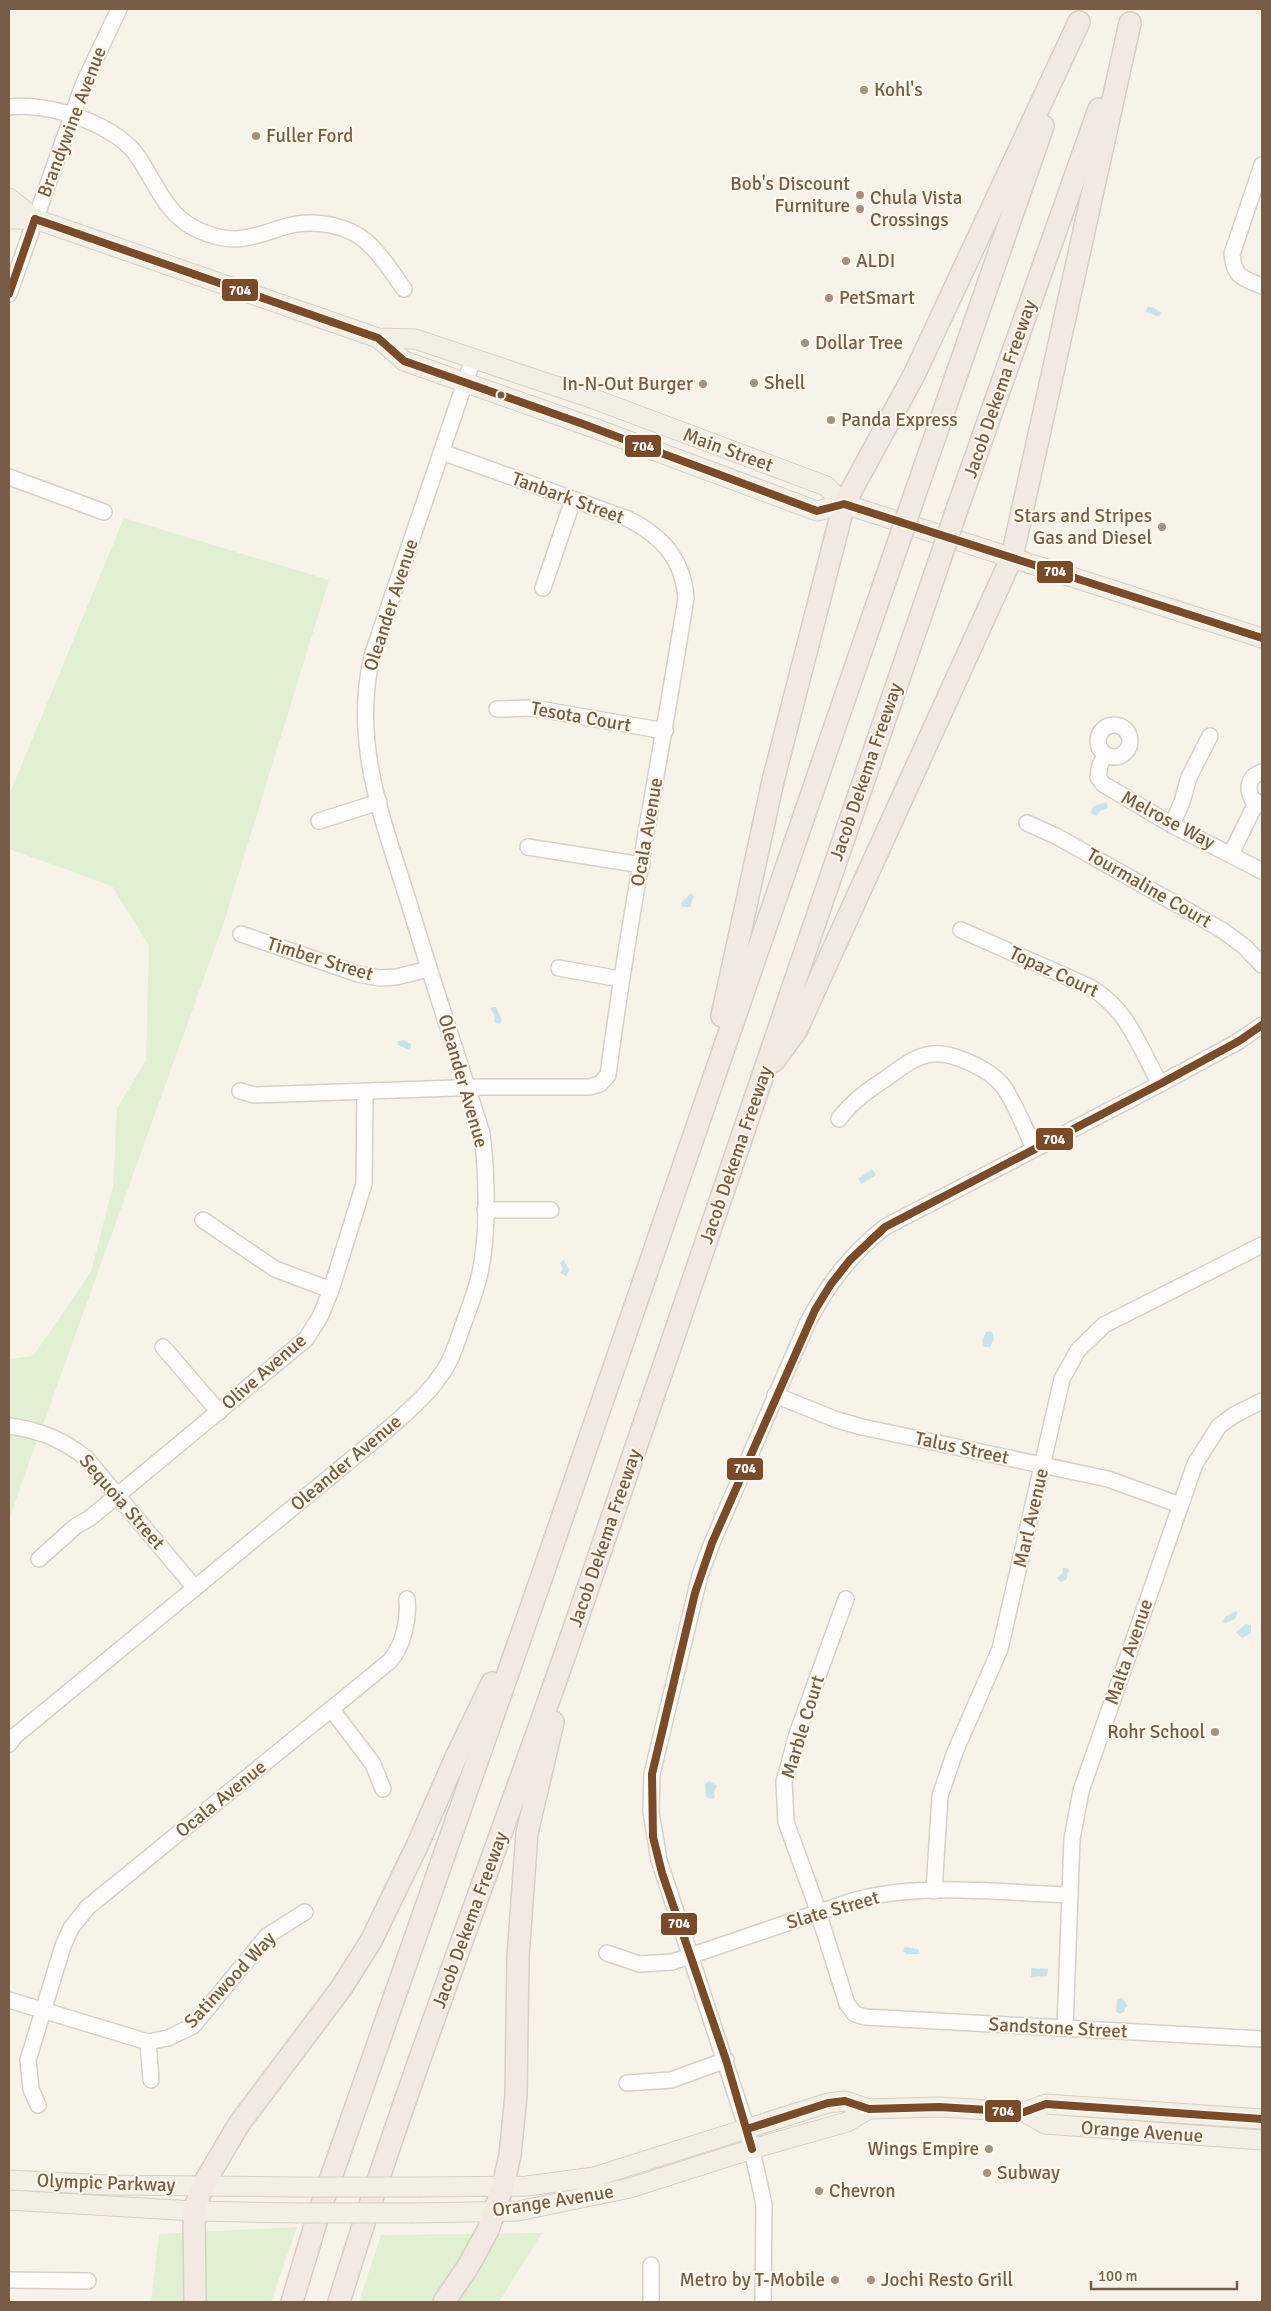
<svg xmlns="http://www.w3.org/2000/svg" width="1271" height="2311" font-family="Signika,sans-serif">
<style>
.green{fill:#e1efd2}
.water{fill:#cae3e9}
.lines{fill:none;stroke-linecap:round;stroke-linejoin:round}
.minor-casing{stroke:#d7d0c8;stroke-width:18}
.major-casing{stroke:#d7cec4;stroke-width:21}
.highway-casing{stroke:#d7cec4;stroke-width:24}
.minor{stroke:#fefdfc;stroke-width:15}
.major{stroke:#f3efe4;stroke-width:19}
.highway{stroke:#f2e9e3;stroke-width:21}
.major-bridge-casing{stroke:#d7cec4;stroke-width:21;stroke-linecap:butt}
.highway-bridge-casing{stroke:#d7cec4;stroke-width:24;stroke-linecap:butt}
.major-bridge{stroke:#f3efe4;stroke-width:19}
.highway-bridge{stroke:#f2e9e3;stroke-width:21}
.bus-1-casing{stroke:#fff9eb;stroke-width:11}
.bus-1{stroke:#7a4b2a;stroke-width:8}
.poi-dot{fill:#a49280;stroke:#fff9eb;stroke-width:2}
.bus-dot{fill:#775d47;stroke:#fff9eb;stroke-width:2}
.labels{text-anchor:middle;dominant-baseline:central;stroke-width:4;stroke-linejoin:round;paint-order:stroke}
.poi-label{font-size:19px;fill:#775d47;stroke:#fff9eb;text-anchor:start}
.street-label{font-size:19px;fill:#775d47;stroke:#fff9eb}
.line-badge{stroke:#fff9eb;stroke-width:2}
.badge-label{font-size:14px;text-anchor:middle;font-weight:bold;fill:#fff}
</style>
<rect width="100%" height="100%" fill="#f8f3e9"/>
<g class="green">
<polygon points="124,518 329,580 223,925 9,1519 9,1359 33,1356 91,1272 113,1186 117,1108 146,1061 149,946 112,886 9,849 9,795"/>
<polygon points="297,2227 271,2302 151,2302 159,2234"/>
<polygon points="542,2233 499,2302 359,2302 381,2235"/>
</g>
<g class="water">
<polygon points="1147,307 1152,307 1161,312 1159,317 1146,312"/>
<polygon points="1106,802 1108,808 1100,811 1097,816 1090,813 1094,806"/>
<polygon points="691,893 694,896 690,907 682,907 681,903"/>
<polygon points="492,1007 496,1007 502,1020 500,1024 495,1023 494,1014 490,1009"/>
<polygon points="404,1040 411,1044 410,1050 397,1045 398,1041"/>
<polygon points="872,1169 876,1175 862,1184 858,1179"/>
<polygon points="564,1260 569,1270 566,1276 560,1273 563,1269 560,1263"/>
<polygon points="989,1331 993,1333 994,1339 990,1347 984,1347 982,1341 986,1332"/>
<polygon points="1063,1568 1067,1568 1069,1570 1066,1580 1060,1582 1057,1578 1062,1574"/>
<polygon points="1236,1611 1238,1613 1235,1619 1226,1623 1223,1622 1225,1617"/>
<polygon points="1246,1624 1251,1625 1251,1633 1242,1638 1236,1632"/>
<polygon points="709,1781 717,1786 714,1792 715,1797 712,1799 706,1797 705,1784"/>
<polygon points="905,1947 918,1949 920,1954 907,1954 903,1951"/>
<polygon points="1031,1968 1048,1969 1047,1976 1031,1977"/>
<polygon points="1122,1998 1128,2006 1125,2008 1124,2012 1120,2014 1116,2012 1117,1999"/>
</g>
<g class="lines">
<defs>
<g id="minor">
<path d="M 9,107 C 49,102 118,124 140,160 C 157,186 167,215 196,229 C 208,235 223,239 236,239 C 254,238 268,232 284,227 C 312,218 351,224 372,247 C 384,259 394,275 404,289"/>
<path d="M 1262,165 L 1232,254 C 1234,277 1242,278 1262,286"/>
<polyline points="9,294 83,85 119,9"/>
<polyline points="9,477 104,512"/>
<polyline points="543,588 573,500"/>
<polyline points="497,709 533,708 665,731"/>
<circle cx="1114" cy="741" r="16"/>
<polyline points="1105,755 1100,765 1098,777 1103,784 1172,825 1262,871"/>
<path d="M 1262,772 C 1249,776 1246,787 1252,799 L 1262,805"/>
<polyline points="319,821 379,802"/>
<polyline points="1027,823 1058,837 1222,930 1245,947 1262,965"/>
<polyline points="1172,825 1182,802 1189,777 1210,736"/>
<polyline points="528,847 642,865"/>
<polyline points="1231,854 1256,803"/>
<path d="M 961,930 L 1090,987 C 1129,1010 1139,1047 1160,1084"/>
<polyline points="241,934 358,974 380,978 396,977 429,969"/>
<polyline points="559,968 620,979"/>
<path d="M 240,1091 L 255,1095 L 484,1087 L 589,1087 L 600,1084 L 608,1075 C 629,915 661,757 686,598 C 683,559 662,536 628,519 L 442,452"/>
<path d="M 839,1119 C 852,1101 870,1089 888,1077 C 902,1067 915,1056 932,1054 C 952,1051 991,1070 1003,1086 C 1014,1101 1026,1131 1034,1148"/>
<polyline points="485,1210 551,1210"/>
<polyline points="203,1220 275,1269 331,1290"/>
<polyline points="163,1347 219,1412"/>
<polyline points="775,1395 837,1420 862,1427 1108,1479 1180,1505"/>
<path d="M 9,1426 C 39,1430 62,1439 86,1458 L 194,1587"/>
<polyline points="39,1559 76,1526 90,1518 306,1339 320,1317 331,1290 364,1184 365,1093"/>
<polyline points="846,1599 797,1734 784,1782 786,1822 815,1902 847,2004 855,2014 865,2017 1262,2039"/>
<polyline points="332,1710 373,1764 383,1789"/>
<path d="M 9,1744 L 15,1736 L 387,1430 C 406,1413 426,1397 440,1376 C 451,1362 456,1345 462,1328 C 468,1311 475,1294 479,1277 C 489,1236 487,1176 482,1133 C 458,1059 434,985 411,910 C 385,824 351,747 372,656 L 473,359"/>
<polyline points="934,1891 940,1796 955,1752 1000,1649 1062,1379 1078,1350 1104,1325 1262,1245"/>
<path d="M 607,1953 L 639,1964 L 672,1962 L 849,1902 C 917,1881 999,1893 1070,1895"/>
<polyline points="9,2000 148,2042 168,2038 193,2026 267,1936 305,1912"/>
<polyline points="1065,2028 1072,1839 1081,1791 1195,1464 1219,1426 1234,1415 1262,1401"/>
<polyline points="148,2042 151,2080"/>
<polyline points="627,2083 671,2080 726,2060"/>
<path d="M 38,2105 L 31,2089 L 28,2060 L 63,1946 L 71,1928 L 88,1907 L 390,1661 C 404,1644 409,1619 407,1599"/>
<polyline points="651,2265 651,2302"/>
<polyline points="9,2280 88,2281"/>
<path d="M 763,2302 L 764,2205 L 760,2186 L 747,2129 L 659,1860 L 651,1812 L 652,1774 L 700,1575 L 712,1543 L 807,1324 C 827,1285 850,1255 885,1227 L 1160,1084 L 1239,1041 L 1262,1025"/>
</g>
<g id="major">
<polyline points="9,198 35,219"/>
<polyline points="9,219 35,219 378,338 415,339 594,399 826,486 844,504 1262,638"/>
<polyline points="378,338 404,361 583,424 817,511 844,504"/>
<polyline points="1024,2112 1045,2124 1262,2140"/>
<polyline points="9,2180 108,2185 292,2187"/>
<polyline points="421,2187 527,2186 594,2177 828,2103 845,2101 869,2109 939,2107 1024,2112 1046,2104 1262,2119"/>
<polyline points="9,2200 194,2211 296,2213"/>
<polyline points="413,2213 518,2211 630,2188 752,2149 847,2122 869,2109"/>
</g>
<g id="highway">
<polyline points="914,497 1043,126"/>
<polyline points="956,512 1099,109"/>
<polyline points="722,1016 773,781 844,504 914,375 1079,22"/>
<polyline points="774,1061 796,1031 1012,557 1130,23"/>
<polyline points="195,2302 194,2211 203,2185 239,2124 342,1987 371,1941 417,1846 457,1755 492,1683"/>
<polyline points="292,2302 320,2209 541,1579 892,561"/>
<path d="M 339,2302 C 410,2071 499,1846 578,1617 C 698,1270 814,921 935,574"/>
<polyline points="444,2302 469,2265 488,2230 503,2186 510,2155 516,2095 518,1957 527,1833 553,1722"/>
</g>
</defs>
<use href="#minor" class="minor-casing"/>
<use href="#major" class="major-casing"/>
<use href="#highway" class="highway-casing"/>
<use href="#minor" class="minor"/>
<use href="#major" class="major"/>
<use href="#highway" class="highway"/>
<defs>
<g id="major-bridge">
<polyline points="292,2187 421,2187"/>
<polyline points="296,2213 413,2213"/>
</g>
<g id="highway-bridge">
<polyline points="892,561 914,497"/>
<polyline points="935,574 956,512"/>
</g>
</defs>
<use href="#major-bridge" class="major-bridge-casing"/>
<use href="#highway-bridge" class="highway-bridge-casing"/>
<use href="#major-bridge" class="major-bridge"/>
<use href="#highway-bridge" class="highway-bridge"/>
<defs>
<g id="bus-1">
<polyline points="35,219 378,338 404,361 583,424 817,511 844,504 1262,638"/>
<polyline points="9,294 35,219"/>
<polyline points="747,2129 828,2103 845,2101 869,2109 939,2107 1024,2112 1046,2104 1262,2119"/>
<polyline points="752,2149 726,2060 662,1873 653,1837 652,1774 695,1593 712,1543 815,1310 831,1284 850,1260 885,1227 1160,1084 1239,1041 1262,1025"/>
</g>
</defs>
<use href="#bus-1" class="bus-1-casing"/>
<use href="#bus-1" class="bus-1"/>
</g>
<g class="poi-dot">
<circle cx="864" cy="90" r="5"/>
<circle cx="256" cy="136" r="5"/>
<circle cx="860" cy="195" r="5"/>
<circle cx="860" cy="209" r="5"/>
<circle cx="846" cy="261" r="5"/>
<circle cx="829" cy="298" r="5"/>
<circle cx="805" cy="343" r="5"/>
<circle cx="754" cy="383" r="5"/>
<circle cx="703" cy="384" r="5"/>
<circle cx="831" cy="420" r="5"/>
<circle cx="1162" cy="527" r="5"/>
<circle cx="1215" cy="1732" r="5"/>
<circle cx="989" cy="2149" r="5"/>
<circle cx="987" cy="2173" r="5"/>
<circle cx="819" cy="2191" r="5"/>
<circle cx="835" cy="2280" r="5"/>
<circle cx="871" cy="2280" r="5"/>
</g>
<circle class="bus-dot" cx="501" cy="395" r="4.5"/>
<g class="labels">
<g class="poi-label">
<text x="874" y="90">Kohl's</text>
<text x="266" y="136">Fuller Ford</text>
<text x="850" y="184" text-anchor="end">Bob's Discount<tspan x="850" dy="22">Furniture</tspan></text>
<text x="870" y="198">Chula Vista<tspan x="870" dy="22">Crossings</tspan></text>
<text x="856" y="261">ALDI</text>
<text x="839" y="298">PetSmart</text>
<text x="815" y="343">Dollar Tree</text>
<text x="764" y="383">Shell</text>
<text x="693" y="384" text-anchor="end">In-N-Out Burger</text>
<text x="841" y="420">Panda Express</text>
<text x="1152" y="516" text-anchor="end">Stars and Stripes<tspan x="1152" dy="22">Gas and Diesel</tspan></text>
<text x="1205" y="1732" text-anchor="end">Rohr School</text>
<text x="979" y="2149" text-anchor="end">Wings Empire</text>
<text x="997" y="2173">Subway</text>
<text x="829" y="2191">Chevron</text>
<text x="825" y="2280" text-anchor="end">Metro by T-Mobile</text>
<text x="881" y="2280">Jochi Resto Grill</text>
</g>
<g class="street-label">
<text transform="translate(72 122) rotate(-69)">Brandywine Avenue</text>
<text transform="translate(1000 389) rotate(-71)">Jacob Dekema Freeway</text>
<text transform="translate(728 450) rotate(20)">Main Street</text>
<text transform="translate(568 498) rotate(20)">Tanbark Street</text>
<text transform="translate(391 605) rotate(-72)">Oleander Avenue</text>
<text transform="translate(581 717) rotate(10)">Tesota Court</text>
<text transform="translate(866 772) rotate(-71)">Jacob Dekema Freeway</text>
<text transform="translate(1168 820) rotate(28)">Melrose Way</text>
<text transform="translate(647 832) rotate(-80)">Ocala Avenue</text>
<text transform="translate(1149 888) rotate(30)">Tourmaline Court</text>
<text transform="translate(320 959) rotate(17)">Timber Street</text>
<text transform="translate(1054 972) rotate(25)">Topaz Court</text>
<text transform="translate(463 1081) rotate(74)">Oleander Avenue</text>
<text transform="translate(736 1155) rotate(-71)">Jacob Dekema Freeway</text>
<text transform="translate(264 1372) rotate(-41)">Olive Avenue</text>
<text transform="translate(962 1448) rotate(12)">Talus Street</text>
<text transform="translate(346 1463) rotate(-40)">Oleander Avenue</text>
<text transform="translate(122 1502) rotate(49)">Sequoia Street</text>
<text transform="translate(1031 1518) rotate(-77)">Marl Avenue</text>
<text transform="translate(605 1538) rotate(-71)">Jacob Dekema Freeway</text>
<text transform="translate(1129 1652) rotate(-71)">Malta Avenue</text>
<text transform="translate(803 1727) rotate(-73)">Marble Court</text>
<text transform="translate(221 1799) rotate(-39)">Ocala Avenue</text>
<text transform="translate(833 1910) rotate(-16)">Slate Street</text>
<text transform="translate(470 1920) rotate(-70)">Jacob Dekema Freeway</text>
<text transform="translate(230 1980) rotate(-47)">Satinwood Way</text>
<text transform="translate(1058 2028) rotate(3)">Sandstone Street</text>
<text transform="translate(1142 2132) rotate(4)">Orange Avenue</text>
<text transform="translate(106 2183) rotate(2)">Olympic Parkway</text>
<text transform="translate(553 2201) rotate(-9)">Orange Avenue</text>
</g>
</g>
<g class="line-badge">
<rect x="221" y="278" width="38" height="24" rx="5" fill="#7a4b2a"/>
<rect x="624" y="434" width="38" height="24" rx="5" fill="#7a4b2a"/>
<rect x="1036" y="560" width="38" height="24" rx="5" fill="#7a4b2a"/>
<rect x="1035" y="1127" width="39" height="24" rx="5" fill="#7a4b2a"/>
<rect x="726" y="1457" width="38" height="24" rx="5" fill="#7a4b2a"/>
<rect x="660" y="1912" width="38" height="24" rx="5" fill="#7a4b2a"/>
<rect x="984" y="2099" width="38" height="24" rx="5" fill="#7a4b2a"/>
</g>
<g class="badge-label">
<text x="240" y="295">704</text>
<text x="643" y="451">704</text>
<text x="1055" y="576">704</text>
<text x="1054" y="1144">704</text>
<text x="745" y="1473">704</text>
<text x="679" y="1928">704</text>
<text x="1003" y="2116">704</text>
</g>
<rect width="1271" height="2311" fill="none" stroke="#775d47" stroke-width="20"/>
<path d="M1091 2281v8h146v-8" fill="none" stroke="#775d47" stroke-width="2.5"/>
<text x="1098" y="2281" font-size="15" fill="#775d47" stroke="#fff9eb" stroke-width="4" paint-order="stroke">100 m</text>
</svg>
